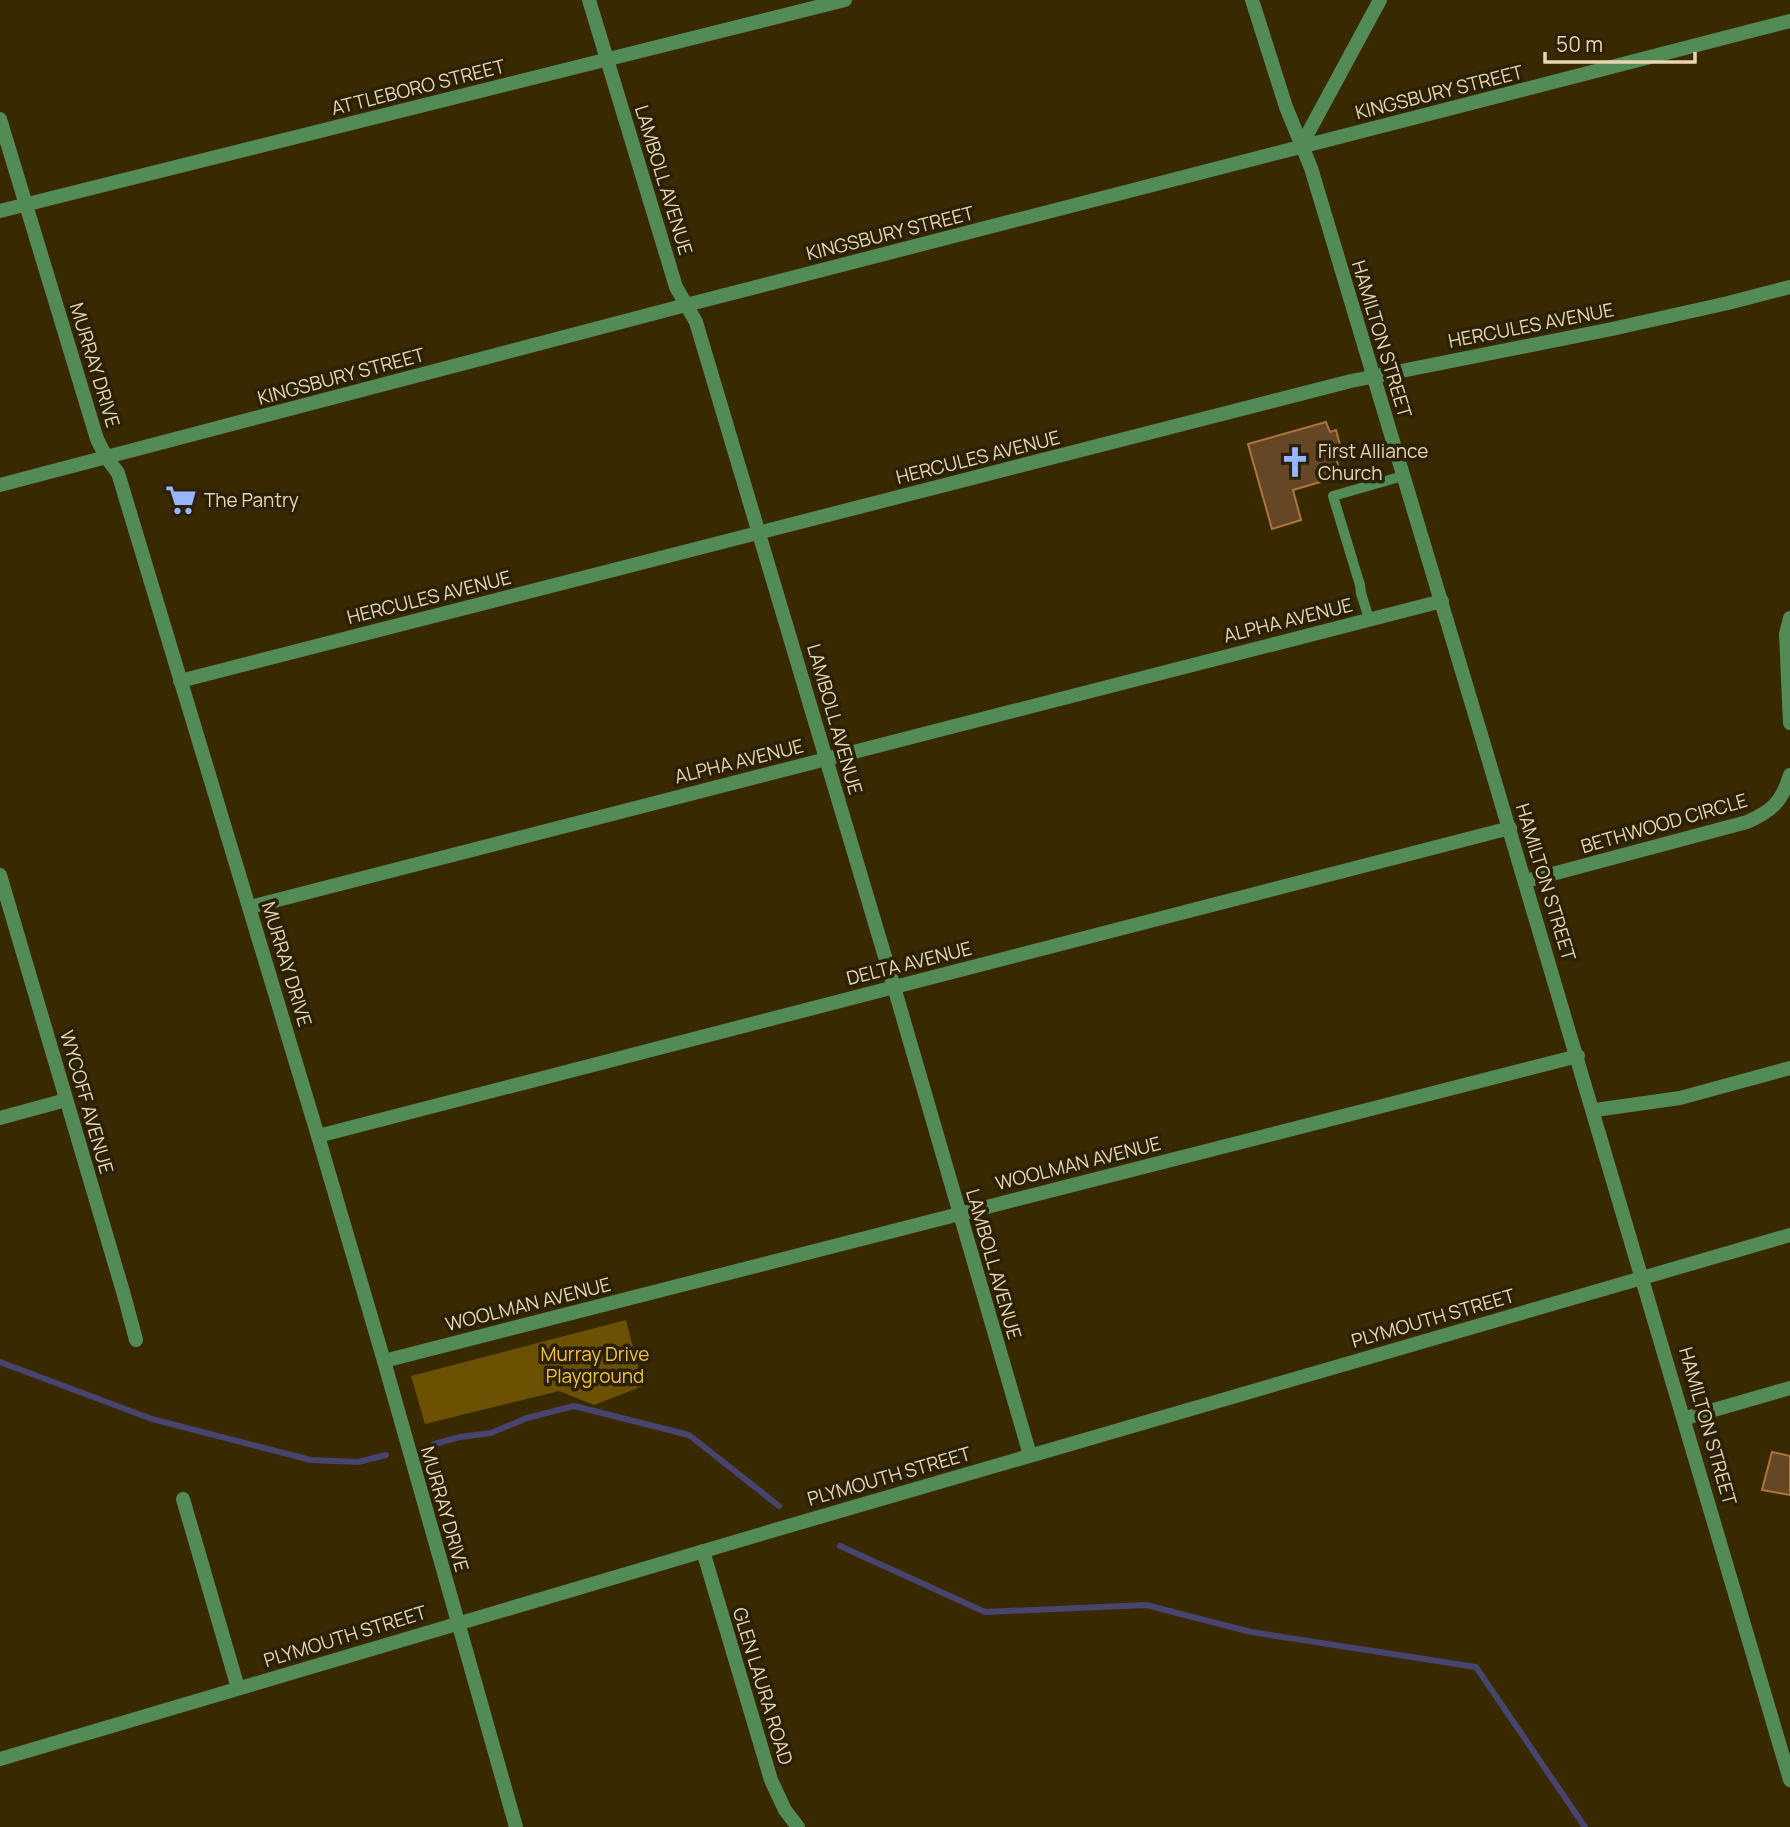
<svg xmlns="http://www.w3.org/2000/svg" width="1790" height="1827" font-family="Manrope,sans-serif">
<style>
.green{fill:#6c5103}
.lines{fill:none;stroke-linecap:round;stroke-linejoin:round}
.stream{stroke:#47446d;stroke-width:6}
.building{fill:#654625;stroke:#ac763a;stroke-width:2}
.service{stroke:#538b57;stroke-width:10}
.minor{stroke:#538b57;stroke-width:14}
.tertiary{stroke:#538b57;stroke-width:14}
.labels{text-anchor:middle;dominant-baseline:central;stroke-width:7;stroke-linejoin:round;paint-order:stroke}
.street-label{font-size:19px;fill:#e7d6b2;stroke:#2b2008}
.poi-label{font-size:19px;fill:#e7d6b2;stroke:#2b2008;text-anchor:start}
.park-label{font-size:19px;fill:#f5c240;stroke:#2b2008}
</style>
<rect width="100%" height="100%" fill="#392900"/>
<polygon class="green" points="626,1320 643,1386 594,1405 559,1391 425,1424 411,1376"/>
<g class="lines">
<g class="stream">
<polyline points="0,1362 152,1419 311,1460 358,1462 386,1455"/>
<polyline points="434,1444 460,1437 491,1433 527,1418 574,1406 689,1435 779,1506"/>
<polyline points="840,1546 985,1612 1146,1605 1251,1632 1476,1667 1585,1827"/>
</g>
</g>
<g class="building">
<polygon points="1326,422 1330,432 1336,430 1340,445 1333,447 1341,476 1293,490 1301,520 1272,529 1248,444"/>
<polygon points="1772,1452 1790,1456 1790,1495 1762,1490"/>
</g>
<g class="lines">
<polyline class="service" points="1369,619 1361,593 1360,585 1333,496 1403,476"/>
<g class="minor">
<polyline points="589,0 676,287 696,322 894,987 1030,1455"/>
<polyline points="0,119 97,439 106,457 118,473 318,1136 384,1361 516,1827"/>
<polyline points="1301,146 1380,0"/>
<polyline points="0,211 845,0"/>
<polyline points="0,485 686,305 1790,21"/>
<polyline points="1790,618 1786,634 1790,723"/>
<polyline points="180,681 1351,381 1612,329 1728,303 1790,287"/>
<polyline points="0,875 124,1295 136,1340"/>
<path d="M 1526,881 L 1747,822 C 1772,811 1782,802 1790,775"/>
<polyline points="250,907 1442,601"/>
<polyline points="1595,1110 1680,1098 1790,1068"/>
<polyline points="0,1118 66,1100"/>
<polyline points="318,1136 1510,828"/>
<polyline points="384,1361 1578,1056"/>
<polyline points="1686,1418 1790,1388"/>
<polyline points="183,1499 238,1688"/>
<polyline points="703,1551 771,1780 785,1810 798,1827"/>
</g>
<g class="tertiary">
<path d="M 1252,0 L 1286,107 L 1311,168 C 1472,705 1634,1241 1790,1780"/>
<polyline points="0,1759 785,1527 1790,1235"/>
</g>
</g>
<defs>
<symbol id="church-bare" viewBox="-9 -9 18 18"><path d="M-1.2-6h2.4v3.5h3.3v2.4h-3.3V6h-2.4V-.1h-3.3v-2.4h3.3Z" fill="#97b6fd" stroke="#2b2008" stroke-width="2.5" paint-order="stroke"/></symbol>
<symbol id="supermarket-bare" viewBox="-9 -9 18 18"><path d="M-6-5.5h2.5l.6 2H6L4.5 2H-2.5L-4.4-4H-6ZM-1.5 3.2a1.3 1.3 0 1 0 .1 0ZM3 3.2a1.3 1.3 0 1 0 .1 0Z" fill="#97b6fd" stroke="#2b2008" stroke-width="2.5" paint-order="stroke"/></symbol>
</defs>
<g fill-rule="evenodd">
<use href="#church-bare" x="1273" y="440" width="44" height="44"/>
<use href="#supermarket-bare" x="159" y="478" width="44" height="44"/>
</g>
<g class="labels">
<g class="street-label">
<text transform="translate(418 87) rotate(-14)">ATTLEBORO STREET</text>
<text transform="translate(1439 92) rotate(-14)">KINGSBURY STREET</text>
<text transform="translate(664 180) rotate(73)">LAMBOLL AVENUE</text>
<text transform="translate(890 233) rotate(-14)">KINGSBURY STREET</text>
<text transform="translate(1531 325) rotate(-11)">HERCULES AVENUE</text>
<text transform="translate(1382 339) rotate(73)">HAMILTON STREET</text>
<text transform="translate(95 365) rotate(73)">MURRAY DRIVE</text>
<text transform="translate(341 376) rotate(-15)">KINGSBURY STREET</text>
<text transform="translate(978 457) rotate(-14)">HERCULES AVENUE</text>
<text transform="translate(429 597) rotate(-14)">HERCULES AVENUE</text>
<text transform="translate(1288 620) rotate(-14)">ALPHA AVENUE</text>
<text transform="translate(835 719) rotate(74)">LAMBOLL AVENUE</text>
<text transform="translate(739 761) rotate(-14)">ALPHA AVENUE</text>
<text transform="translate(1664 823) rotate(-16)">BETHWOOD CIRCLE</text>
<text transform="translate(1546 882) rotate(73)">HAMILTON STREET</text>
<text transform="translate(909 963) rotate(-14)">DELTA AVENUE</text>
<text transform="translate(287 964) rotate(73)">MURRAY DRIVE</text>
<text transform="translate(87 1102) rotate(74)">WYCOFF AVENUE</text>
<text transform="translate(1078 1163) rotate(-14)">WOOLMAN AVENUE</text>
<text transform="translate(994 1264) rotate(74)">LAMBOLL AVENUE</text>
<text transform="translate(528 1304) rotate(-14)">WOOLMAN AVENUE</text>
<text transform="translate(1433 1318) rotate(-16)">PLYMOUTH STREET</text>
<text transform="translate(1708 1426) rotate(74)">HAMILTON STREET</text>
<text transform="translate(889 1476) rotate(-16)">PLYMOUTH STREET</text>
<text transform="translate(445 1509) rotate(74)">MURRAY DRIVE</text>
<text transform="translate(345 1636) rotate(-17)">PLYMOUTH STREET</text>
<text transform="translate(763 1686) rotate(73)">GLEN LAURA ROAD</text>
</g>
<g class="poi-label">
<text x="1318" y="451">First Alliance<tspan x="1318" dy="22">Church</tspan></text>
<text x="204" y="500">The Pantry</text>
</g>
<g class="park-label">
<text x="595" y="1354">Murray Drive<tspan x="595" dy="22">Playground</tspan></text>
</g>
</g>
<path d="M1545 52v10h150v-10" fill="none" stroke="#e7d6b2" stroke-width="3.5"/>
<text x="1556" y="52" font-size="21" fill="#e7d6b2" stroke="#2b2008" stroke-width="5" paint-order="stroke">50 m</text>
</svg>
